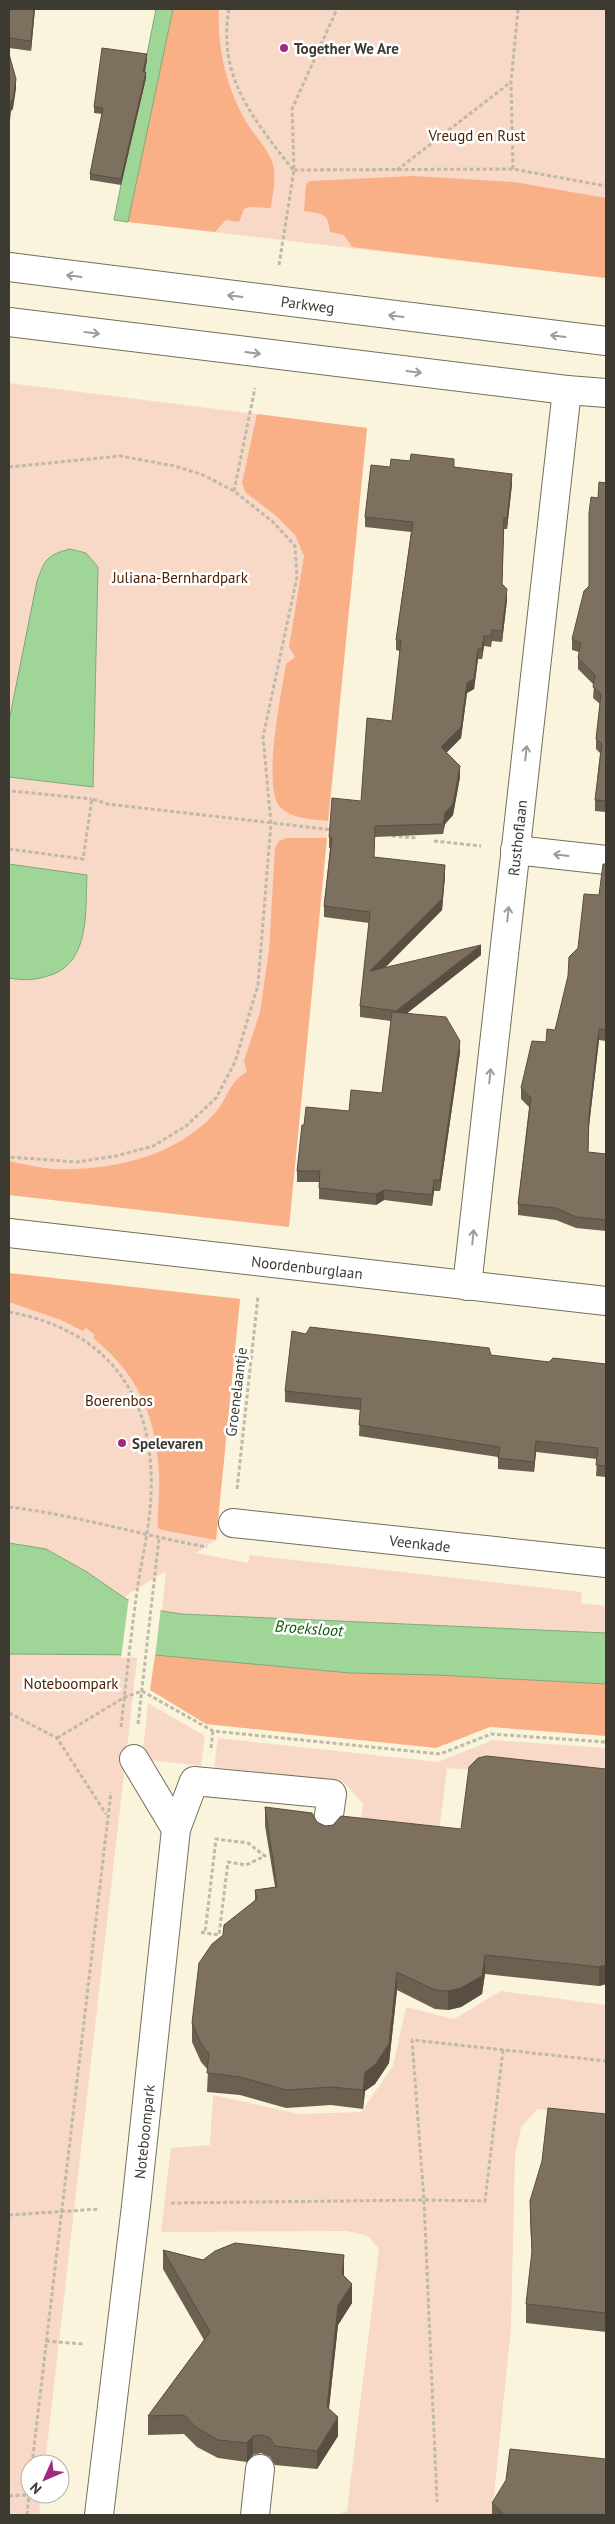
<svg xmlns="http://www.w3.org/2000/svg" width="615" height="2524" font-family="'PT Sans',sans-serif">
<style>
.green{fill:#f8d9c8}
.forest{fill:#f9b087}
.water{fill:#9fd698;stroke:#82a779}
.pier{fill:#faf4dc}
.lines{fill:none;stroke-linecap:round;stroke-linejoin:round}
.minor-casing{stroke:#746f5a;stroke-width:30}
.path{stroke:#bfbaa6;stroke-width:3;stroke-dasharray:4 2.5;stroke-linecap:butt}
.minor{stroke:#fff;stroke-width:28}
.wall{fill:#6c6051}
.shaded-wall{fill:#584e42}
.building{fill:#7e705e;stroke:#584e42}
.oneway{stroke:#9e9c98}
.poi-dot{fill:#a12981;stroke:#fff;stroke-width:2}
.labels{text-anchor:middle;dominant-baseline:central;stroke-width:5;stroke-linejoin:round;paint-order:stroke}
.poi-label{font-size:15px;font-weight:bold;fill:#3d3a31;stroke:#fff;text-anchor:start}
.park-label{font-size:15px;fill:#4e2102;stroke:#fff}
.street-label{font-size:15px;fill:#3d3a31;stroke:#fff}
.water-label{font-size:16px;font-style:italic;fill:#0c5905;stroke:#fff}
</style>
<rect width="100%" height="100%" fill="#faf4dc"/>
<g class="green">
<polygon points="161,9 606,9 606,278 120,221"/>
<polygon points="9,383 367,428 289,1227 9,1195"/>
<polygon points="9,1273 240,1299 216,1540 196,1553 248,1563 250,1555 582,1592 581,1603 606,1606 606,1633 181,1614 162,1611 166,1571 127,1595 126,1599 9,1558"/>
<polygon points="9,1618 141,1625 45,2464 30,2464 30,2494 41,2494 39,2515 9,2515"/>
<polygon points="148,1703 205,1736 201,1766 142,1759"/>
<polygon points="218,1738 438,1762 493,1740 606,1748 606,1780 447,1768 439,1833 360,1824 363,1803 344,1783 214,1767"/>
<polygon points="501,1991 606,2005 606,2116 537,2109 521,2128 515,2156 511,2328 492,2515 335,2515 347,2511 379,2249 368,2236 347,2231 161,2232 171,2148 210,2145 213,2095 299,2114 361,2112 393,2066 406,2007 454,2019"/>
</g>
<g class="forest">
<path d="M 173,9 L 219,9 C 217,47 226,86 245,120 C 254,136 271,151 274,169 C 276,182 272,196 271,208 L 250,207 L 244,209 L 239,222 L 226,220 L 215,232 L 128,222 Z"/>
<path d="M 413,176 L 514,182 L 606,198 L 606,278 L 352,247 L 344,235 L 330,232 C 328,212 322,214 304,211 L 306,185 L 309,181 Z"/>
<path d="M 257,414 L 367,428 L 328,821 C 311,819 294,819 281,808 C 261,789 282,691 286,664 L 295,657 L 289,647 L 304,556 L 295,535 L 275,515 L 245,492 L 242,483 Z"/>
<path d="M 286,838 L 327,838 L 289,1227 L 9,1195 L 9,1161 C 23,1164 39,1168 54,1169 C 111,1171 176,1157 215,1113 C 227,1100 230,1080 247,1072 L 244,1061 L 260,1012 L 269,950 L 275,848 L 279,841 Z"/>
<path d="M 9,1273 L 240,1299 L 216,1540 L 162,1530 L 158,1528 C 157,1510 160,1492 159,1474 C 156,1416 138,1374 93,1338 L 95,1335 L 86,1328 L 83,1331 L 61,1320 L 9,1302 Z"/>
<polygon points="155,1655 350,1673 437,1675 606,1684 606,1736 490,1727 436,1748 206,1724 150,1690"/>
</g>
<g class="water">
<polygon points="156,9 173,9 128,222 114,220"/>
<path d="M 70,549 L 86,553 L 98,567 L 93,787 L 9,777 L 9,721 L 37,581 C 45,559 47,555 70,549 Z"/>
<path d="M 9,864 L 87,875 C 85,909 91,961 51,975 C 36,980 24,981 9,978 Z"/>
<polygon points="9,1543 46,1549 87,1572 126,1599 162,1611 181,1614 606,1633 606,1684 437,1675 350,1673 155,1655 9,1654"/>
</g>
<polygon class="pier" points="129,1597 161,1607 155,1657 121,1658"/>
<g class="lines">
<defs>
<g id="minor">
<path id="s1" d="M 9,267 L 606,341"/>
<polyline points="9,322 567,390 606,393"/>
<polyline points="515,850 606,860"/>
<path id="s2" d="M 9,1233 L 606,1301"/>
<path id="s3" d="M 467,1286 L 567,390"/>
<path id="s4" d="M 233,1523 L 606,1563"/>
<polyline points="134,1759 176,1829"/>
<path id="s5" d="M 99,2515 L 136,2206 L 176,1829 L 194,1781 L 332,1794 L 327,1829"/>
<polyline points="255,2515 260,2469"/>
</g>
</defs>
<use href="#minor" class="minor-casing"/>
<g class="path">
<path d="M 229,9 C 217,78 254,119 293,170"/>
<polyline points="513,169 511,82 518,9"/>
<polyline points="294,170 513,169 606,186"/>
<polyline points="397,170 511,82"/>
<polyline points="279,265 294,170 292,109 337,9"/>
<polyline points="9,467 120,456 175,466 203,475 234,491 273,522 295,546 297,577 263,737 271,823 258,985 235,1062 216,1098 186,1126 153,1146 116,1156 77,1162 9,1157"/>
<polyline points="234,491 255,388"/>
<polyline points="12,791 92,799"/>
<polyline points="392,836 417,838"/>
<polyline points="434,841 481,846"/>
<polyline points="9,849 83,859 92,799 108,804 333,830"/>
<path d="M 9,1312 C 108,1330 155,1395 151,1494 C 150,1529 140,1564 136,1599 C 130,1641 126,1684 121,1727"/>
<polyline points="237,1489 258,1296"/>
<path d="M 9,1507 C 76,1515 140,1535 207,1547"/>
<polyline points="9,1713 57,1738 106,1814"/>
<polyline points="138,1724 159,1538"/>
<polyline points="57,1738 125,1697 142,1691 213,1731 440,1754 491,1734 606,1742"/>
<polyline points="211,1748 213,1731"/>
<polyline points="201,1932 205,1933 216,1839 248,1843 265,1856 246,1865 228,1862 219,1935 205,1933"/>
<polyline points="503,2050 485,2201 424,2200 412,2040 606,2061"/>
<polyline points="171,2203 424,2200 437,2502"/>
<polyline points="9,2215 100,2209"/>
<polyline points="46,2341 83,2344"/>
<polyline points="32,2464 111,1792"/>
<polyline points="9,2496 40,2494"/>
<polyline points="27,2515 30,2485"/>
</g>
<use href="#minor" class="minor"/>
</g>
<g class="wall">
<polygon points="9,9 35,9 31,51 9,48"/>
<polygon points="147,60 145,72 146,78 121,185 90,180 90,174 102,114 94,113 94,107"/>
<polygon points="390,467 454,467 512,484 507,529 504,529 502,585 507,600 502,642 492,641 491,647 484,646 482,659 478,659 474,689 467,693 461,738 446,753 460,777 453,815 445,824 443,834 375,837 374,857 445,876 442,910 385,968 481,955 407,1013 460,1052 440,1191 434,1191 432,1206 384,1200 376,1205 319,1199 319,1182 297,1182 297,1171 304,1125 349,1111 382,1093 391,1021 360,1017 360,1006 369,923 324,917 324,906 330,848 329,848 329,837 361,801 392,721 400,651 396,650 396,640 411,532 365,527 365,517"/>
<polygon points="606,483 606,812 595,811 595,800 600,753 596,749 596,739 600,704 593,698 594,685 578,669 578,658 579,652 572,650 572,639 589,586 598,498"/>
<polygon points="606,864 606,1041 599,1040 589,1126 588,1152 606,1154 606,1231 576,1228 556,1220 518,1215 518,1204 529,1107 521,1099 521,1088 546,1042 555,1030 578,948 599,895"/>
<polygon points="306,1334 549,1362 606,1364 606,1477 596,1476 597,1459 536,1452 534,1472 498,1469 498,1457 359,1436 360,1410 285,1402 285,1391"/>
<polygon points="606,1769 606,1984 599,1986 485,1974 482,1994 461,2007 448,2010 435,2009 397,1990 389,2063 375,2084 365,2091 363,2109 331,2105 286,2108 240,2095 207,2092 208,2070 201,2062 192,2042 192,2023 223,1935 255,1900 255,1890 275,1887 265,1826 265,1807 317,1822 325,1826 461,1829"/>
<polygon points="606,2114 606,2332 526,2323 526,2304 532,2257 530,2220 530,2201"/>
<polygon points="163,2250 203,2260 344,2273 344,2276 352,2303 338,2325 329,2409 338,2436 317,2469 275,2465 270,2457 261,2453 253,2455 247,2462 218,2458 197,2447 184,2434 148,2435 148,2416 204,2340 163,2269"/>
<polygon points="492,2503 606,2515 492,2515"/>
</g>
<g class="shaded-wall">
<polygon points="34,9 35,9 31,51 31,41"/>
<polygon points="147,54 147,60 143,78 143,72"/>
<polygon points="146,72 146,78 121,185 121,179"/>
<polygon points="16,79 16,89 13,109 11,111 9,129 9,119 11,101"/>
<polygon points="512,474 512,484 507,529 507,518"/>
<polygon points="507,589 507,600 502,642 502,631"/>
<polygon points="484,636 484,646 482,659 482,649"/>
<polygon points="478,649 478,659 474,689 467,693 461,738 441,758 441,747 467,683"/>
<polygon points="460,766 460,777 453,815 445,824 443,834 445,813"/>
<polygon points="445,865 445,876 442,910 370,982 370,971"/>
<polygon points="481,945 481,955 396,1022 396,1011"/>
<polygon points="599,1029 599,1040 589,1126 588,1163 589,1115"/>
<polygon points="460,1041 460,1052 440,1191 440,1180"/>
<polygon points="434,1180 434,1191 432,1206 432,1195"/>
<polygon points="384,1190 384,1200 376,1205 376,1194"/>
<polygon points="536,1441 536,1452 534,1472 534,1462"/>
<polygon points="485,1955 485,1974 482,1994 461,2007 448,2010 448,1991"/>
<polygon points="606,1965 606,1984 599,1986 599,1967"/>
<polygon points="397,1972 397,1990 389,2063 375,2084 365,2091 363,2109 363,2090 365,2072"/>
<polygon points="344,2255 344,2273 342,2293 342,2274"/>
<polygon points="352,2284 352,2303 338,2325 327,2425 327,2407 338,2306"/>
<polygon points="338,2417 338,2436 317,2469 317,2451"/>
<polygon points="253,2436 253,2455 247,2462 247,2443"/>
</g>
<g class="building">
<polygon points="9,9 34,9 31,41 9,38"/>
<polygon points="102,48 147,54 143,72 146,72 121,179 90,174 103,108 94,107"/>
<polygon points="9,54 16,79 13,99 11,101 9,119"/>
<polygon points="411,454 454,459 454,467 512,474 507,518 504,518 502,584 507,589 502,631 492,630 491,636 484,636 482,649 478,649 474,679 467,683 461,727 441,747 460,766 453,804 445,813 443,824 375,826 374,857 445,865 442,899 370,971 481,945 396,1011 360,1006 370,912 324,906 332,838 329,837 332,798 361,801 367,718 392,721 401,640 396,640 413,522 365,517 371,465 390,467 391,459 410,461"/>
<polygon points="599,482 606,483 606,801 595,800 602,744 596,739 601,694 593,687 595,675 578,658 581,643 572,639 584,591 589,586 589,513 591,497 598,498"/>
<polygon points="603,864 606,864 606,1030 599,1029 589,1115 588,1152 606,1154 606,1220 576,1217 556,1208 518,1204 531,1098 521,1088 532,1041 546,1042 547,1029 555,1030 568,976 569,957 578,948 584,894 599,895"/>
<polygon points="392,1012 446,1017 460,1041 440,1180 434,1180 432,1195 384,1190 376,1194 319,1188 320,1171 297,1171 302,1125 304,1125 306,1107 349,1111 351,1090 382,1093"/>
<polygon points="310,1327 489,1348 491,1355 549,1362 553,1358 606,1364 606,1466 596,1465 598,1448 536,1441 534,1462 498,1458 500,1447 359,1425 361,1399 285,1391 292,1331 306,1334"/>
<polygon points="487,1756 606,1769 606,1965 599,1967 485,1955 482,1976 461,1988 448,1991 435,1990 397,1972 389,2044 375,2065 365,2072 363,2090 331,2087 286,2090 240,2077 207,2073 209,2054 201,2044 192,2023 199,1963 212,1944 223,1935 224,1925 257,1899 255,1890 277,1887 265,1807 312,1813 317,1822 325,1826 333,1825 341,1816 461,1829 469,1767 478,1758"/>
<polygon points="548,2108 606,2114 606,2313 526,2304 532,2251 530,2201 542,2161"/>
<polygon points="235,2243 344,2255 342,2274 352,2284 338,2306 327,2407 338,2417 317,2451 275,2446 270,2438 261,2435 253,2436 247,2443 218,2440 197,2428 184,2415 148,2416 210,2332 163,2250 203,2260 215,2251"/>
<polygon points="510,2449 606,2459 606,2515 502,2515 503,2514 492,2503 506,2480"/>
</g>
<defs><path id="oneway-shaft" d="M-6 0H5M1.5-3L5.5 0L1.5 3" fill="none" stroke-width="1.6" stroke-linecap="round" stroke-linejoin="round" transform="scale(1.25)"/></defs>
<g class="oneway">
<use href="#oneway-shaft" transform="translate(74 276) rotate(-173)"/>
<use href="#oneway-shaft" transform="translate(235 296) rotate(-173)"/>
<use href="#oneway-shaft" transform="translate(396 316) rotate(-173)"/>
<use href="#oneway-shaft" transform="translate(92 333) rotate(7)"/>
<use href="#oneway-shaft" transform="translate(558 336) rotate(-173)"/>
<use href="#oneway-shaft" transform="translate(253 353) rotate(7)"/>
<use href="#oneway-shaft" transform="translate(414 372) rotate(7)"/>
<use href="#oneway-shaft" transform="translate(526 753) rotate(-84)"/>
<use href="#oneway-shaft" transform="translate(561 855) rotate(-173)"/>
<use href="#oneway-shaft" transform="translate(508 914) rotate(-84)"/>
<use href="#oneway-shaft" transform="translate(490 1076) rotate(-84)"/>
<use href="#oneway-shaft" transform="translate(473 1237) rotate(-84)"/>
</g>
<g class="poi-dot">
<circle cx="284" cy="48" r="5"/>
<circle cx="122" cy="1443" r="5"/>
</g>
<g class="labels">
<g class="poi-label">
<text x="294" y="48">Together We Are</text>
<text x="132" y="1443">Spelevaren</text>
</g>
<g class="park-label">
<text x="477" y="135">Vreugd en Rust</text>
<text x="180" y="577">Juliana-Bernhardpark</text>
<text x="119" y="1400">Boerenbos</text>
<text x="71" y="1683">Noteboompark</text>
</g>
<g class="street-label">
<text stroke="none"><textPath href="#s1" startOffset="301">Parkweg</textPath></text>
<text stroke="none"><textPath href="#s3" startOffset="451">Rusthoflaan</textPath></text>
<text stroke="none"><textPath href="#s2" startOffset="300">Noordenburglaan</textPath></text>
<text transform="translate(236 1392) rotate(-83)">Groenelaantje</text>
<text stroke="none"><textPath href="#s4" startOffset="188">Veenkade</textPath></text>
<text stroke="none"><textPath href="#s5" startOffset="386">Noteboompark</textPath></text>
</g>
<g class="water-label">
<text transform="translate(309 1628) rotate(4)">Broeksloot</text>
</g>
</g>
<rect width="615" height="2524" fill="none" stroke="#3d3a31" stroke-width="20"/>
<g transform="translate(45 2479) rotate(225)"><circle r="24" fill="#ffffff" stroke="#b1b0ad"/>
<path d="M0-4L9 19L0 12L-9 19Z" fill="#a12981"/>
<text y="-8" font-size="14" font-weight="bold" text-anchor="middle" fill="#3d3a31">N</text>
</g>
</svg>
